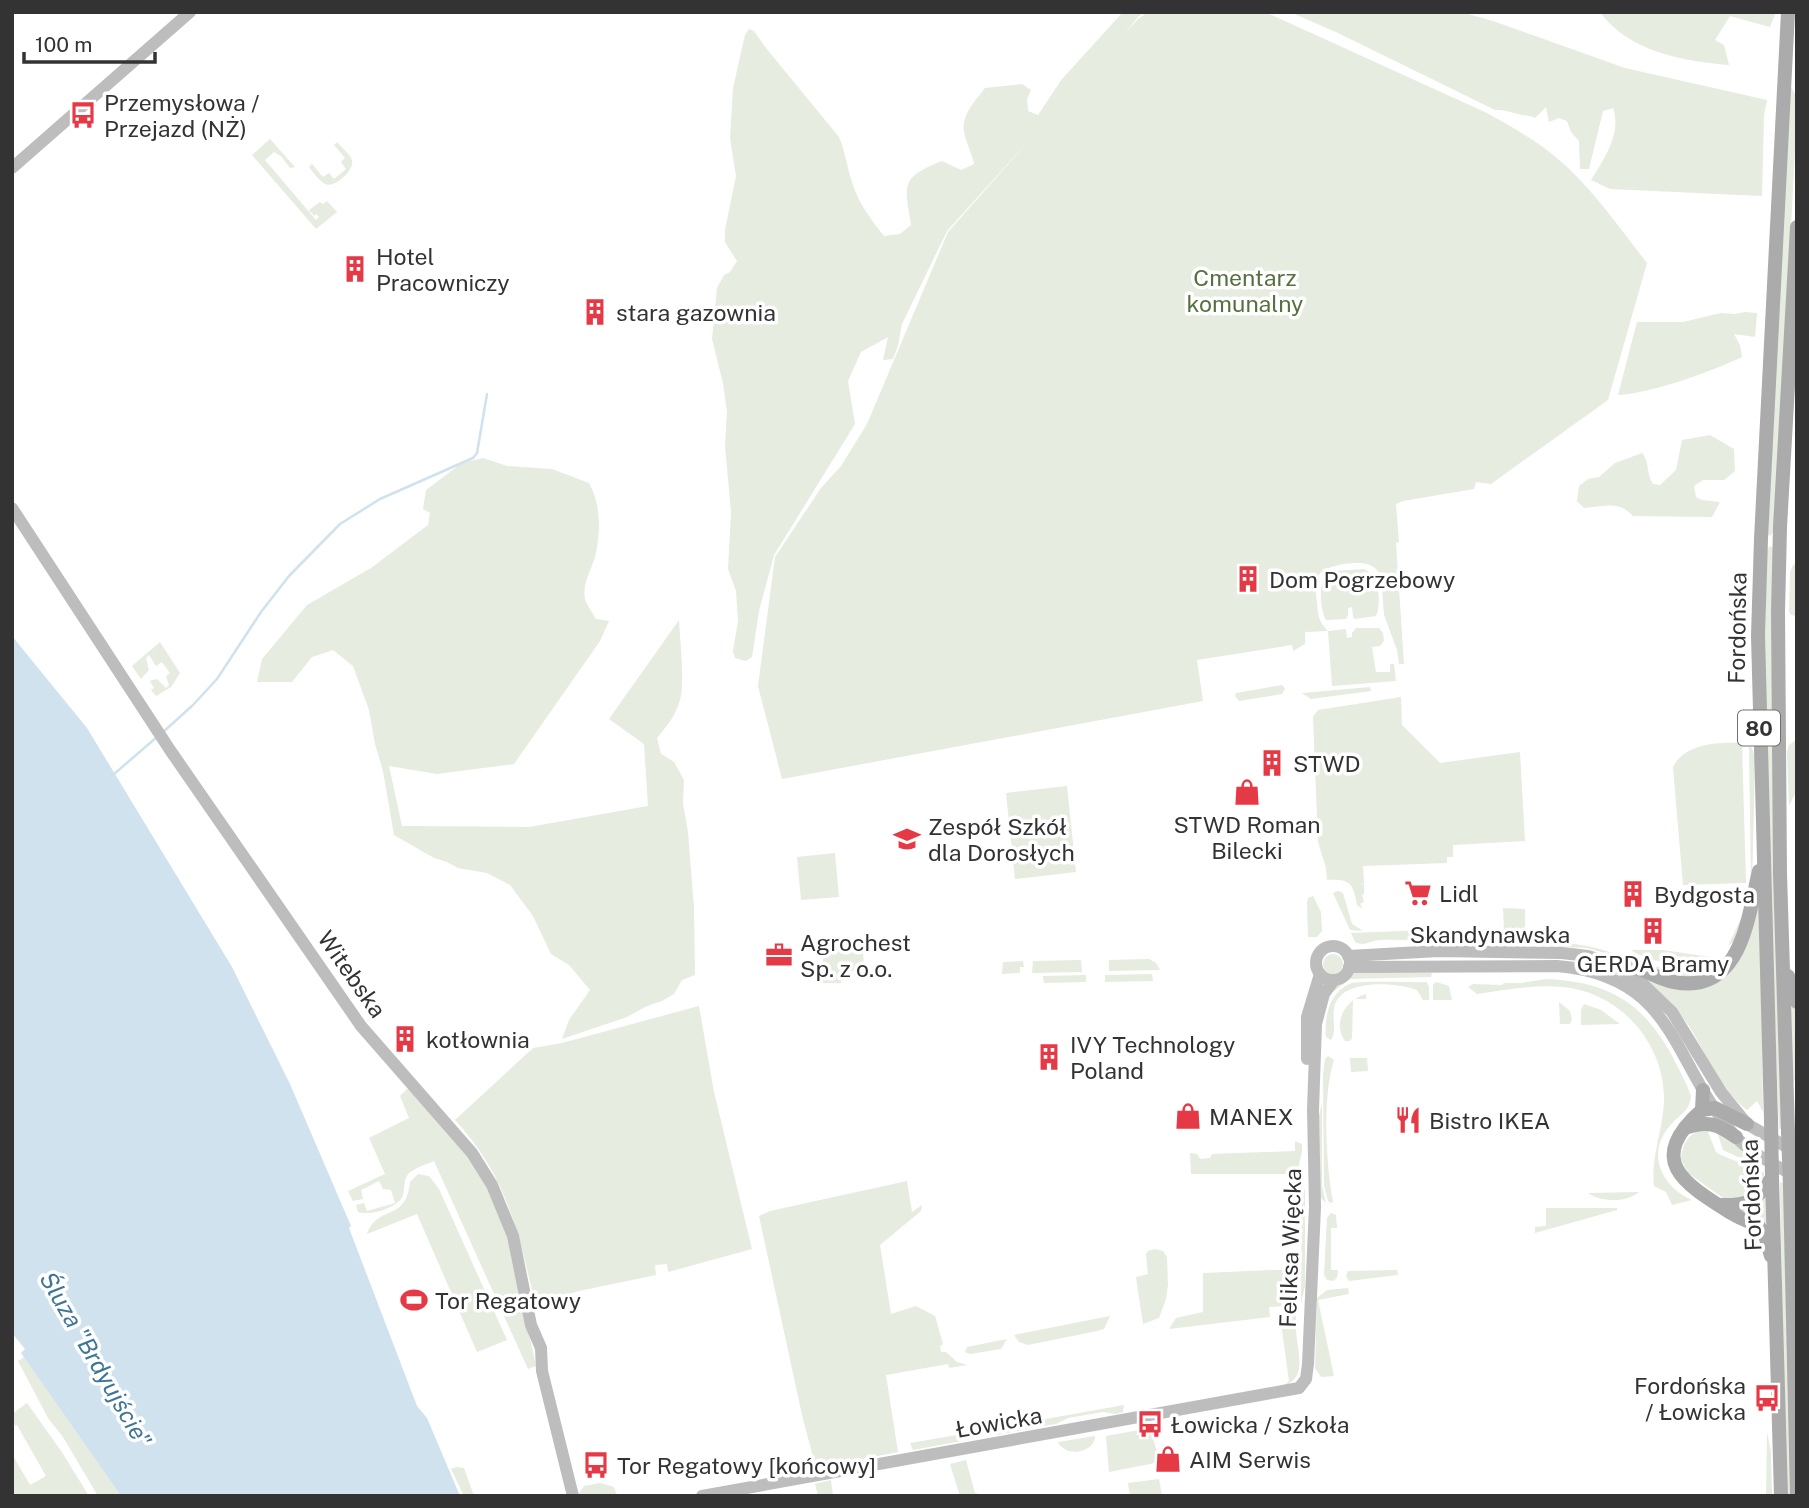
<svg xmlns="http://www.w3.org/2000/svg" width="1809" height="1508" font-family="'Public Sans',sans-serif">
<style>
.green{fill:#e6ecdf}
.water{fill:#cfe2ee}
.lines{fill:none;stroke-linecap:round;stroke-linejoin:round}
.stream{stroke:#cfe2ee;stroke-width:2.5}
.secondary{stroke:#bdbdbd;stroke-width:12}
.primary{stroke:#ababab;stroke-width:14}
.primary-bridge{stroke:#ababab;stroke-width:14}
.labels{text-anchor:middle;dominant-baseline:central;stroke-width:7;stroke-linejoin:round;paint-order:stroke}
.shield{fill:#fff;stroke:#707070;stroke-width:2}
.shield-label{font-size:21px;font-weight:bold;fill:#333}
.poi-label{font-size:23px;fill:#333;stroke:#fff;text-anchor:start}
.park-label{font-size:23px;fill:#56703f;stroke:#fff}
.street-label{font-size:23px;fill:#333;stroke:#fff}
.water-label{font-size:24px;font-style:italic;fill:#3f7597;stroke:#fff}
</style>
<rect width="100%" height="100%" fill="#fff"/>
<g class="green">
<path d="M 1123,12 L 1145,12 L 1138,17 L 1124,34 L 1138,19 L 1148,12 L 1265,12 L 1487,113 C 1520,131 1554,151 1579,179 C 1604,205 1625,235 1647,263 L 1608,400 L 1491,484 L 1476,482 L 1474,489 L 1403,501 L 1396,504 L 1399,542 L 1396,543 L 1404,664 L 1399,664 L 1397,650 L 1384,615 L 1381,576 C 1378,571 1375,567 1370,565 C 1359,560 1324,565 1319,575 C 1314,583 1316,593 1317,602 C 1318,615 1318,621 1328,631 L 1346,629 L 1347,638 L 1352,637 L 1352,633 L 1356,628 L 1379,628 L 1383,633 L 1384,641 L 1380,646 L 1372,647 L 1376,672 L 1390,672 L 1390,664 L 1394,664 L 1396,681 L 1332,686 L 1328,631 L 1305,632 L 1305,644 L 1293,651 L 1292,645 L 1197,660 L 1203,701 L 782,779 L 758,686 L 775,557 L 821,488 L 841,466 L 867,424 L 948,232 L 1033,136 L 947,231 L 902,324 L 898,346 L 893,359 L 883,360 L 888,337 L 861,352 L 848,381 L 855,424 L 774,555 L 759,611 L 752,657 L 746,661 L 735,658 L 733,651 L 738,621 L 736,591 L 728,569 L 731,512 L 725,446 L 727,412 L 723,383 L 712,339 L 717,288 L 724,275 L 730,272 L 737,261 L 725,242 L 725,230 L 736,176 L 730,138 L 733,88 L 745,35 L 749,29 L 754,31 L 766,48 L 839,137 C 846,153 847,169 853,185 C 859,204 872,221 884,236 L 900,234 L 911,225 C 905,185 899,178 942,161 L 961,170 L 974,164 C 972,153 966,143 964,132 C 961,115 976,100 985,88 L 1022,84 L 1031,90 L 1027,99 L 1028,111 L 1038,115 L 1062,79 Z"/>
<path d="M 1290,12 L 1461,12 L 1493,21 L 1625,68 L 1767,100 L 1764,116 L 1762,196 L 1610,189 L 1591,180 C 1604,159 1622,133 1613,108 L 1603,111 L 1589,169 L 1580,169 L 1579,141 L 1571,132 L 1567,121 L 1559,118 L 1549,122 L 1546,107 L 1535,118 C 1529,115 1524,116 1518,114 C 1509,112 1505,110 1495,110 L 1338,33 Z"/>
<path d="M 1600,12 L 1776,12 L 1770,27 L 1730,16 L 1715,40 L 1724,45 L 1729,65 C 1683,61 1629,52 1600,12 Z"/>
<polygon points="1789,83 1797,98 1797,114 1775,530 1770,536 1768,534"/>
<polygon points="270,139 295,167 290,168 281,156 274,152 265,160 316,220 319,217 316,214 314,216 309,210 320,202 323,204 327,201 337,212 316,229 252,155"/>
<path d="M 337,142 C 341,147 350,154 352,160 C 355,170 334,189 325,184 C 319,181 313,172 309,167 L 312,164 L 323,177 L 329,173 L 334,179 L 346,169 L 341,162 L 345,158 L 334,145 Z"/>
<path d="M 1745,312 L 1757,313 L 1755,337 L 1734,334 L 1740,345 L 1742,357 C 1710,372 1653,393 1618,395 L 1637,322 L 1683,322 L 1721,313 L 1735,314 Z"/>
<path d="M 1710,435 L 1734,449 L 1735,471 L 1724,480 L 1703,480 L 1694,486 L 1696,497 L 1702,500 L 1720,502 L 1712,517 L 1633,516 C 1618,500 1605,507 1584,508 L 1577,501 L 1579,486 L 1588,479 L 1599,477 L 1615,463 L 1642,453 C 1650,462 1646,474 1653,484 L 1660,485 L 1676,470 L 1682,440 Z"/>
<path d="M 483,458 L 507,466 L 552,469 L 589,483 C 601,505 601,532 595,557 C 591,571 582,584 585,599 C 587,606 593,613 596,619 L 609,621 L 600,641 L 514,764 L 437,774 L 389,766 L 402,826 L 529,827 L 648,806 L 644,744 L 609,719 L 679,620 C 680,642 685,680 680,700 C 676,715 667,726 657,738 L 661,754 L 674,762 L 684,780 L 683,804 L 688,832 L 694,908 L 695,975 L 682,980 L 674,994 L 662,1001 L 647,1006 L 627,1017 L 562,1039 L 569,1020 L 590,990 L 569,965 L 551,954 L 533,916 L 510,885 L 487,873 L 458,868 L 447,862 L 434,858 L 394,835 L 383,771 L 375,744 L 369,710 L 353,666 L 333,650 L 312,657 L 292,682 L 257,682 L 262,659 L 307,605 L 371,568 L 428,525 L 430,513 L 423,509 L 426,490 L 462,463 Z"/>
<polygon points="1770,546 1774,548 1783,1131 1779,1128 1766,782 1764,685 1767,550"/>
<polygon points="1797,563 1797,616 1796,616 1791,615 1789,612 1790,572 1793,565"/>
<path d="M 1364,569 C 1379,575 1382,603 1376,616 L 1355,619 L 1353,617 L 1352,607 L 1348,608 L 1348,615 L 1346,619 L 1326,620 C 1320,609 1319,588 1324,577 L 1332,571 Z"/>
<polygon points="160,642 180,673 171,687 156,696 151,690 154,688 150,681 145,682 157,679 166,688 169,685 166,676 170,673 162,662 156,666 149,655 146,658 149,670 141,679 132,666"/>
<polygon points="1282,685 1285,689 1282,694 1239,701 1235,696 1236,693"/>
<polygon points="1370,687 1371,691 1311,699 1302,693"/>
<path d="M 1401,697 L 1402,725 L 1440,763 L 1520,752 L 1525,841 L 1453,845 L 1453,857 L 1447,857 L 1447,863 L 1363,866 L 1364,884 L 1360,883 L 1364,885 L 1364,894 L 1362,895 L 1364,902 L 1360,904 L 1362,907 L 1361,908 L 1357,905 C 1353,883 1350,879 1327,880 L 1326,868 L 1318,842 L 1313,717 L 1318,710 Z"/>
<polygon points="1797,739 1797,790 1789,806 1787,752 1789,745"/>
<path d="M 1742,743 L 1746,883 L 1683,885 L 1673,767 C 1685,743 1719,742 1742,743 Z"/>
<polygon points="1749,746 1752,748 1755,758 1752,890 1734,941 1728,946 1745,910 1751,888"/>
<polygon points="1067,786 1076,872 1015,879 1006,793"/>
<polygon points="835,853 839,897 801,900 797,857"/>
<path d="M 1760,881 L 1763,1112 L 1757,1101 L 1747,1110 C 1719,1088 1707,1055 1689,1026 C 1674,1005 1656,988 1636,972 L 1655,979 L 1722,974 Z"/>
<polygon points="1338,891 1343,893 1352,924 1363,931 1350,930 1333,893"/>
<polygon points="1313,896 1321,912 1322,931 1317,937 1308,937 1307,903 1308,898"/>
<polygon points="1503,908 1525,909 1525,936 1468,939 1468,931 1504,930"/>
<path d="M 1450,929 L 1450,935 L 1446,940 C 1423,942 1403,939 1381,940 C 1371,940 1365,947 1355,942 L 1351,933 Z"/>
<polygon points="823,943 858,943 863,949 864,970 841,972 841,983 823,983"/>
<path d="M 1532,943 C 1550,943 1569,942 1587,946 C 1628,954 1679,985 1720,963 L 1722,966 L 1695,979 L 1659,974 L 1615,956 L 1587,948 L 1536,946 Z"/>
<path d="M 1631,950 L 1663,950 L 1717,958 C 1700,973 1647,962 1631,950 Z"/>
<circle cx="1333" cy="964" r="10"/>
<polygon points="1149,959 1156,963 1160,970 1109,971 1109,960"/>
<polygon points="1081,960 1082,972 1032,973 1033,961"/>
<polygon points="1023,961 1024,967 1020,967 1020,973 1002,974 1003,962"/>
<polygon points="1357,971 1432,973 1431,977 1350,979 1333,992 1334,986"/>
<polygon points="1152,974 1153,981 1105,982 1105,975"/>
<polygon points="1086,975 1086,982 1044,983 1043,976"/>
<path d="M 1547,979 C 1606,982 1640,1000 1670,1052 C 1677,1066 1686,1081 1691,1096 C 1690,1112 1678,1115 1669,1127 C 1646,1154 1662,1187 1692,1200 L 1672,1205 L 1666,1192 L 1654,1186 C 1650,1157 1665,1125 1664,1095 C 1662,1040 1618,992 1563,987 C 1534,984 1505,990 1477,994 L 1468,987 L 1473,984 L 1502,985 L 1504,983 L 1521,983 Z"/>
<path d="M 1426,982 L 1429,986 L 1429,1000 L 1423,1000 L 1417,990 C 1395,982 1340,978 1334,1008 C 1332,1019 1337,1031 1331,1040 L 1326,1037 C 1324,1018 1329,993 1349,984 C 1360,980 1411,983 1426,982 Z"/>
<polygon points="1436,982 1449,986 1452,1000 1433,1000 1433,985"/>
<path d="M 1366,994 L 1366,999 L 1355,999 L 1353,1001 L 1352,1038 L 1350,1041 L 1345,1041 C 1332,1022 1346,999 1366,994 Z"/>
<polygon points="1788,995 1797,1009 1797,1074 1793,1083"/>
<polygon points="1559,1002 1570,1011 1572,1019 1570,1024 1560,1024"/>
<polygon points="1584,1004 1601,1010 1620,1024 1581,1025 1581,1010"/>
<path d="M 699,1006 L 714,1092 L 752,1249 L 668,1272 L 667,1264 L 655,1265 L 656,1275 L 579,1291 L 545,1301 L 533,1294 C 517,1226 504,1173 455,1120 L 533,1048 L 562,1043 Z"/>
<path d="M 1328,1056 L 1334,1060 C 1322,1097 1326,1163 1333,1202 L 1331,1203 L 1328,1201 L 1324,1185 L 1323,1074 L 1325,1059 Z"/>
<polygon points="1350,1058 1367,1058 1368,1071 1351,1072"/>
<path d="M 407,1089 L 412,1090 L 458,1142 L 493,1196 L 510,1245 L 536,1366 L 528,1369 L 434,1161 C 427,1164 415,1168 409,1173 C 403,1179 405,1188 403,1195 C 399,1208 370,1216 358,1212 L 356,1205 L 364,1203 L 367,1211 L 395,1203 L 391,1190 L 383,1189 L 379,1181 L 361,1190 L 363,1199 L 353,1201 L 348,1191 L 385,1174 L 369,1138 L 409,1118 L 400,1096 Z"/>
<polygon points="1322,1103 1322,1186 1326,1203 1320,1197 1319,1116"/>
<path d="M 1706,1127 L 1716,1152 C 1730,1161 1754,1165 1764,1173 L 1764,1179 L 1756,1194 L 1726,1200 L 1688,1173 L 1681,1159 C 1683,1141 1689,1134 1706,1127 Z"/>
<polygon points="1716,1129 1762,1164 1751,1163 1723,1150"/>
<path d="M 1295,1141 L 1302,1144 C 1303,1155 1298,1163 1298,1174 L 1191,1174 L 1190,1153 L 1197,1154 L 1200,1159 L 1210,1158 L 1212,1154 L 1295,1151 Z"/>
<path d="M 418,1174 L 429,1176 L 439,1189 L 507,1340 L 477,1352 L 417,1214 L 367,1234 C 379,1203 406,1223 410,1182 Z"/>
<polygon points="907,1181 912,1212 922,1205 921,1211 880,1245 891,1314 916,1306 935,1316 943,1344 940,1346 941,1352 946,1352 957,1362 968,1365 949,1368 948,1364 886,1375 898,1452 816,1468 802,1415 759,1216 770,1211"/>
<polygon points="1780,1182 1784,1184 1792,1496 1786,1496"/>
<polygon points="1302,1186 1305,1190 1305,1286 1301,1304"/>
<polygon points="1769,1190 1771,1236 1735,1211"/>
<path d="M 1639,1192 C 1627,1203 1600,1202 1588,1193 Z"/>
<polygon points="1546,1208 1617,1208 1617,1210 1535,1233 1535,1227 1546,1226"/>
<polygon points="1331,1213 1336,1215 1337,1228 1331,1228 1331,1270 1338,1270 1337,1278 1333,1281 1327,1280 1324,1275 1327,1218"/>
<polygon points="1155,1249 1163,1251 1167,1257 1168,1285 1166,1299 1159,1318 1143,1324 1136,1277 1148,1274 1146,1254 1148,1251"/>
<path d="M 1298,1269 L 1296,1321 L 1293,1321 L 1293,1327 L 1296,1328 C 1296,1347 1309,1377 1285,1385 L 1289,1381 L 1280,1316 L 1288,1314 L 1286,1306 L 1269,1307 L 1270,1317 L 1169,1329 L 1176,1318 L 1203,1312 L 1203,1273 Z"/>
<polygon points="1397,1270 1398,1275 1349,1281 1346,1276 1348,1271"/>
<polygon points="1348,1288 1349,1294 1318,1300 1334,1376 1321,1377 1315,1368 1317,1298 1327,1290"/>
<polygon points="1110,1316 1104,1329 1097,1331 1028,1345 1019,1342 1014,1335"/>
<polygon points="1007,1339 1001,1349 970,1354 965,1352 967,1347"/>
<polygon points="24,1357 121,1496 98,1496 63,1437 48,1418 18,1361"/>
<polygon points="27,1403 61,1451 89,1496 12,1496 12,1454 30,1485 46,1476 17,1425 15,1426 12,1414"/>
<polygon points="1124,1405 1123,1412 1116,1414 1103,1412 1068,1418 1056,1424 996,1435 990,1429"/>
<polygon points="1150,1428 1160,1462 1109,1472 1106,1436"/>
<polygon points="1767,1432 1771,1452 1772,1496 1766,1496"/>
<polygon points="969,1433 967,1440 913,1450 910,1443"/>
<path d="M 1095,1436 C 1095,1453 1065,1458 1058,1442 Z"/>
<polygon points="966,1460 975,1493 985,1496 960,1496 950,1464"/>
<polygon points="457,1467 464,1468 474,1496 464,1496 451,1469"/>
<polygon points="1159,1479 1162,1496 1130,1496 1128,1483"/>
<polygon points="831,1480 833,1496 818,1496 815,1484"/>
<polygon points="600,1483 614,1487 617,1496 577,1496 584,1486"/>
</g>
<polygon class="water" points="12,636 87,728 232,967 290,1084 351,1226 349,1228 417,1406 427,1418 460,1496 121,1496 21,1353 25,1349 12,1333"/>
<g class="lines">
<g class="stream">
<polyline points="162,733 193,705 217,679 261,612 289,576 340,524 380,499 473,458 477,453 487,394"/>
<polyline points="114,774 157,737"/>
</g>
<g class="secondary">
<polyline points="12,168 190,12"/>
<polyline points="12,508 170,750 361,1026 472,1153 492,1185 513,1236 531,1325 541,1348 542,1371 573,1496"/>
<circle cx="1333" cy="963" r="17"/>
<polyline points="1348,956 1439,951 1562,953 1588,956 1612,964 1643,984 1672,1012 1721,1092 1747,1124 1797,1153"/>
<path d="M 1349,967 L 1557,966 C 1676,976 1671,1061 1734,1135 C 1751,1154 1775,1165 1797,1177"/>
<polyline points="1307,1059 1307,1017 1320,974"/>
<polyline points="702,1496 1299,1388 1306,1379 1308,1364 1315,1207 1313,1110 1316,1024 1324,994 1334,980"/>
</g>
<g class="primary">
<path d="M 1612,964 C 1621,965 1630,966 1639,969 C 1651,973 1662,980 1674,982 C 1742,995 1748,916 1759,871"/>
<polyline points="1788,976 1797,1002"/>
<polyline points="1702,1110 1703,1090"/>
<polyline points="1771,1120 1758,636 1761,539 1788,12"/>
<path d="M 1747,1124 L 1715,1108 L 1702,1110 C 1645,1160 1683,1183 1731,1213 C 1740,1219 1751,1221 1760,1228 L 1765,1235 L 1771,1256"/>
<path d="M 1685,1128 C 1707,1120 1718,1124 1736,1137"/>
<polyline points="1788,1131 1780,874 1778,612 1780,527 1797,227"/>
<polyline points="1772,1178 1781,1496"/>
<polyline points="1790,1187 1797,1496"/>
<path d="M 1719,1205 C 1749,1206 1754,1202 1772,1178"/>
</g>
<g class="primary-bridge">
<polyline points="1771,1120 1772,1178"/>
<polyline points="1788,1131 1790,1187"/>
</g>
</g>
<defs>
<symbol id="bus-bare" viewBox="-9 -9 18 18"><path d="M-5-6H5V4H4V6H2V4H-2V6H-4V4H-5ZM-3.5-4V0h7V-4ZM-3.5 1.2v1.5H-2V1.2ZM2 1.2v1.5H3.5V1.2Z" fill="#e63946" stroke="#fff" stroke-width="2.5" paint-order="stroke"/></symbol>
<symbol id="building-bare" viewBox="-9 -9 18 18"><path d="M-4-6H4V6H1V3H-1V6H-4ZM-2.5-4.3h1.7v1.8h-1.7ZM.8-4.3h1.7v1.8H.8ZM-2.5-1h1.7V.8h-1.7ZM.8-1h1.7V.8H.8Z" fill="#e63946" stroke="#fff" stroke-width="2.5" paint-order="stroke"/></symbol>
<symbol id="shop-bare" viewBox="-9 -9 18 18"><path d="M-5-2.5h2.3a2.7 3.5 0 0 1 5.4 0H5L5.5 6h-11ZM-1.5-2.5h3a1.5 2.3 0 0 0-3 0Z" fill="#e63946" stroke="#fff" stroke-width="2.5" paint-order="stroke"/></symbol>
<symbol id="school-bare" viewBox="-9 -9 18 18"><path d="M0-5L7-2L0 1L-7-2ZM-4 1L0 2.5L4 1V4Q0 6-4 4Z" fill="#e63946" stroke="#fff" stroke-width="2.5" paint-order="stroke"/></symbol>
<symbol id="supermarket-bare" viewBox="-9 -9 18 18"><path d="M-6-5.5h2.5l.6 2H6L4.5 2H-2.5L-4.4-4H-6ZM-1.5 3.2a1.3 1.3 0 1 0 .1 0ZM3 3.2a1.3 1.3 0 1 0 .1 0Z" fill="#e63946" stroke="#fff" stroke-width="2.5" paint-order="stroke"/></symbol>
<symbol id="office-bare" viewBox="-9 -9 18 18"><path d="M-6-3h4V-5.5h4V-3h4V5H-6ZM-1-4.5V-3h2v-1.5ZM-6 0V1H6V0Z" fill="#e63946" stroke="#fff" stroke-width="2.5" paint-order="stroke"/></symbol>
<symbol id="restaurant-bare" viewBox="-9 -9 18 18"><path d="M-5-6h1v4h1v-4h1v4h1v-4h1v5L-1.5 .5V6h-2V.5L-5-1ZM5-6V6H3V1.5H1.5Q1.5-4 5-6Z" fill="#e63946" stroke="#fff" stroke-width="2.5" paint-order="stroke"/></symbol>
<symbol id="stadium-bare" viewBox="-9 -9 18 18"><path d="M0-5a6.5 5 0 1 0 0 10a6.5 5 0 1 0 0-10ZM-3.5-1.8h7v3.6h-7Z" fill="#e63946" stroke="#fff" stroke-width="2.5" paint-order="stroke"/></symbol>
</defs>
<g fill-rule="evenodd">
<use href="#bus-bare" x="64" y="96" width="38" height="38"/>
<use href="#building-bare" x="336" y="250" width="38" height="38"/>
<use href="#building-bare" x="576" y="293" width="38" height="38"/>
<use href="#building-bare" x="1229" y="560" width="38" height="38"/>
<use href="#building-bare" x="1253" y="744" width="38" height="38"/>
<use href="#shop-bare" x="1228" y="773" width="38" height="38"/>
<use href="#school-bare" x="888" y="820" width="38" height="38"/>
<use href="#supermarket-bare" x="1399" y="874" width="38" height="38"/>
<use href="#building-bare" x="1614" y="875" width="38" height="38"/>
<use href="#building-bare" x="1634" y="912" width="38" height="38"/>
<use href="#office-bare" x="760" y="936" width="38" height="38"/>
<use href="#building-bare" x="386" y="1020" width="38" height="38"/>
<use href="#building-bare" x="1030" y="1038" width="38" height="38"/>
<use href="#shop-bare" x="1169" y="1097" width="38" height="38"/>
<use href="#restaurant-bare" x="1389" y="1101" width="38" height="38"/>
<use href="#stadium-bare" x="395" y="1281" width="38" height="38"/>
<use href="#bus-bare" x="1748" y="1379" width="38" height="38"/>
<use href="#bus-bare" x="1131" y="1405" width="38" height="38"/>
<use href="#shop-bare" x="1149" y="1440" width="38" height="38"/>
<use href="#bus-bare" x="577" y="1446" width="38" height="38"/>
</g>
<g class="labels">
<rect class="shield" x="1738" y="710.5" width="42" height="35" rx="5"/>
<g class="shield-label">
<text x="1759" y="728">80</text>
</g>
<g class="poi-label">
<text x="104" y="102">Przemysłowa /<tspan x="104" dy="26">Przejazd (NŻ)</tspan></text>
<text x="376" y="256">Hotel<tspan x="376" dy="26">Pracowniczy</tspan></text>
<text x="616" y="312">stara gazownia</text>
<text x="1269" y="579">Dom Pogrzebowy</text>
<text x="1293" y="763">STWD</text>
<text x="1247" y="824" text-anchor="middle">STWD Roman<tspan x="1247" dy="26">Bilecki</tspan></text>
<text x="928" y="826">Zespół Szkół<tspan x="928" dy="26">dla Dorosłych</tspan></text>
<text x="1439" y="893">Lidl</text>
<text x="1654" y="894">Bydgosta</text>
<text x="800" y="942">Agrochest<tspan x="800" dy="26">Sp. z o.o.</tspan></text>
<text x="1653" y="963" text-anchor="middle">GERDA Bramy</text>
<text x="426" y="1039">kotłownia</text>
<text x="1070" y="1044">IVY Technology<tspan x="1070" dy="26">Poland</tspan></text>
<text x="1209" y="1116">MANEX</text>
<text x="1429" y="1120">Bistro IKEA</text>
<text x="435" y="1300">Tor Regatowy</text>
<text x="1746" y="1385" text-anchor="end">Fordońska<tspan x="1746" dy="26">/ Łowicka</tspan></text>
<text x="1171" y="1424">Łowicka / Szkoła</text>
<text x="1189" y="1459">AIM Serwis</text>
<text x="617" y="1465">Tor Regatowy [końcowy]</text>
</g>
<g class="park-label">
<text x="1245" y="277">Cmentarz<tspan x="1245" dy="26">komunalny</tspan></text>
</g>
<g class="street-label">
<text transform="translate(1737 628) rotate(-89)">Fordońska</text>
<text x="1490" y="934">Skandynawska</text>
<text transform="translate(352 974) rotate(55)">Witebska</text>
<text transform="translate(1751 1195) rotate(-92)">Fordońska</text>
<text transform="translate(1290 1248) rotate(-88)">Feliksa Więcka</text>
<text transform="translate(999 1422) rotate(-10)">Łowicka</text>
</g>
<g class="water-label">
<text transform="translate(96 1359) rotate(60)">Śluza "Brdyujście"</text>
</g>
</g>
<rect width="1809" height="1508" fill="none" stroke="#333333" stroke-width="28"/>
<path d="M24 52v10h131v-10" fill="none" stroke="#333333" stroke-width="3.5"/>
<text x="35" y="52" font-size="21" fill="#333333" stroke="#ffffff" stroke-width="5" paint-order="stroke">100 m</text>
</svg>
